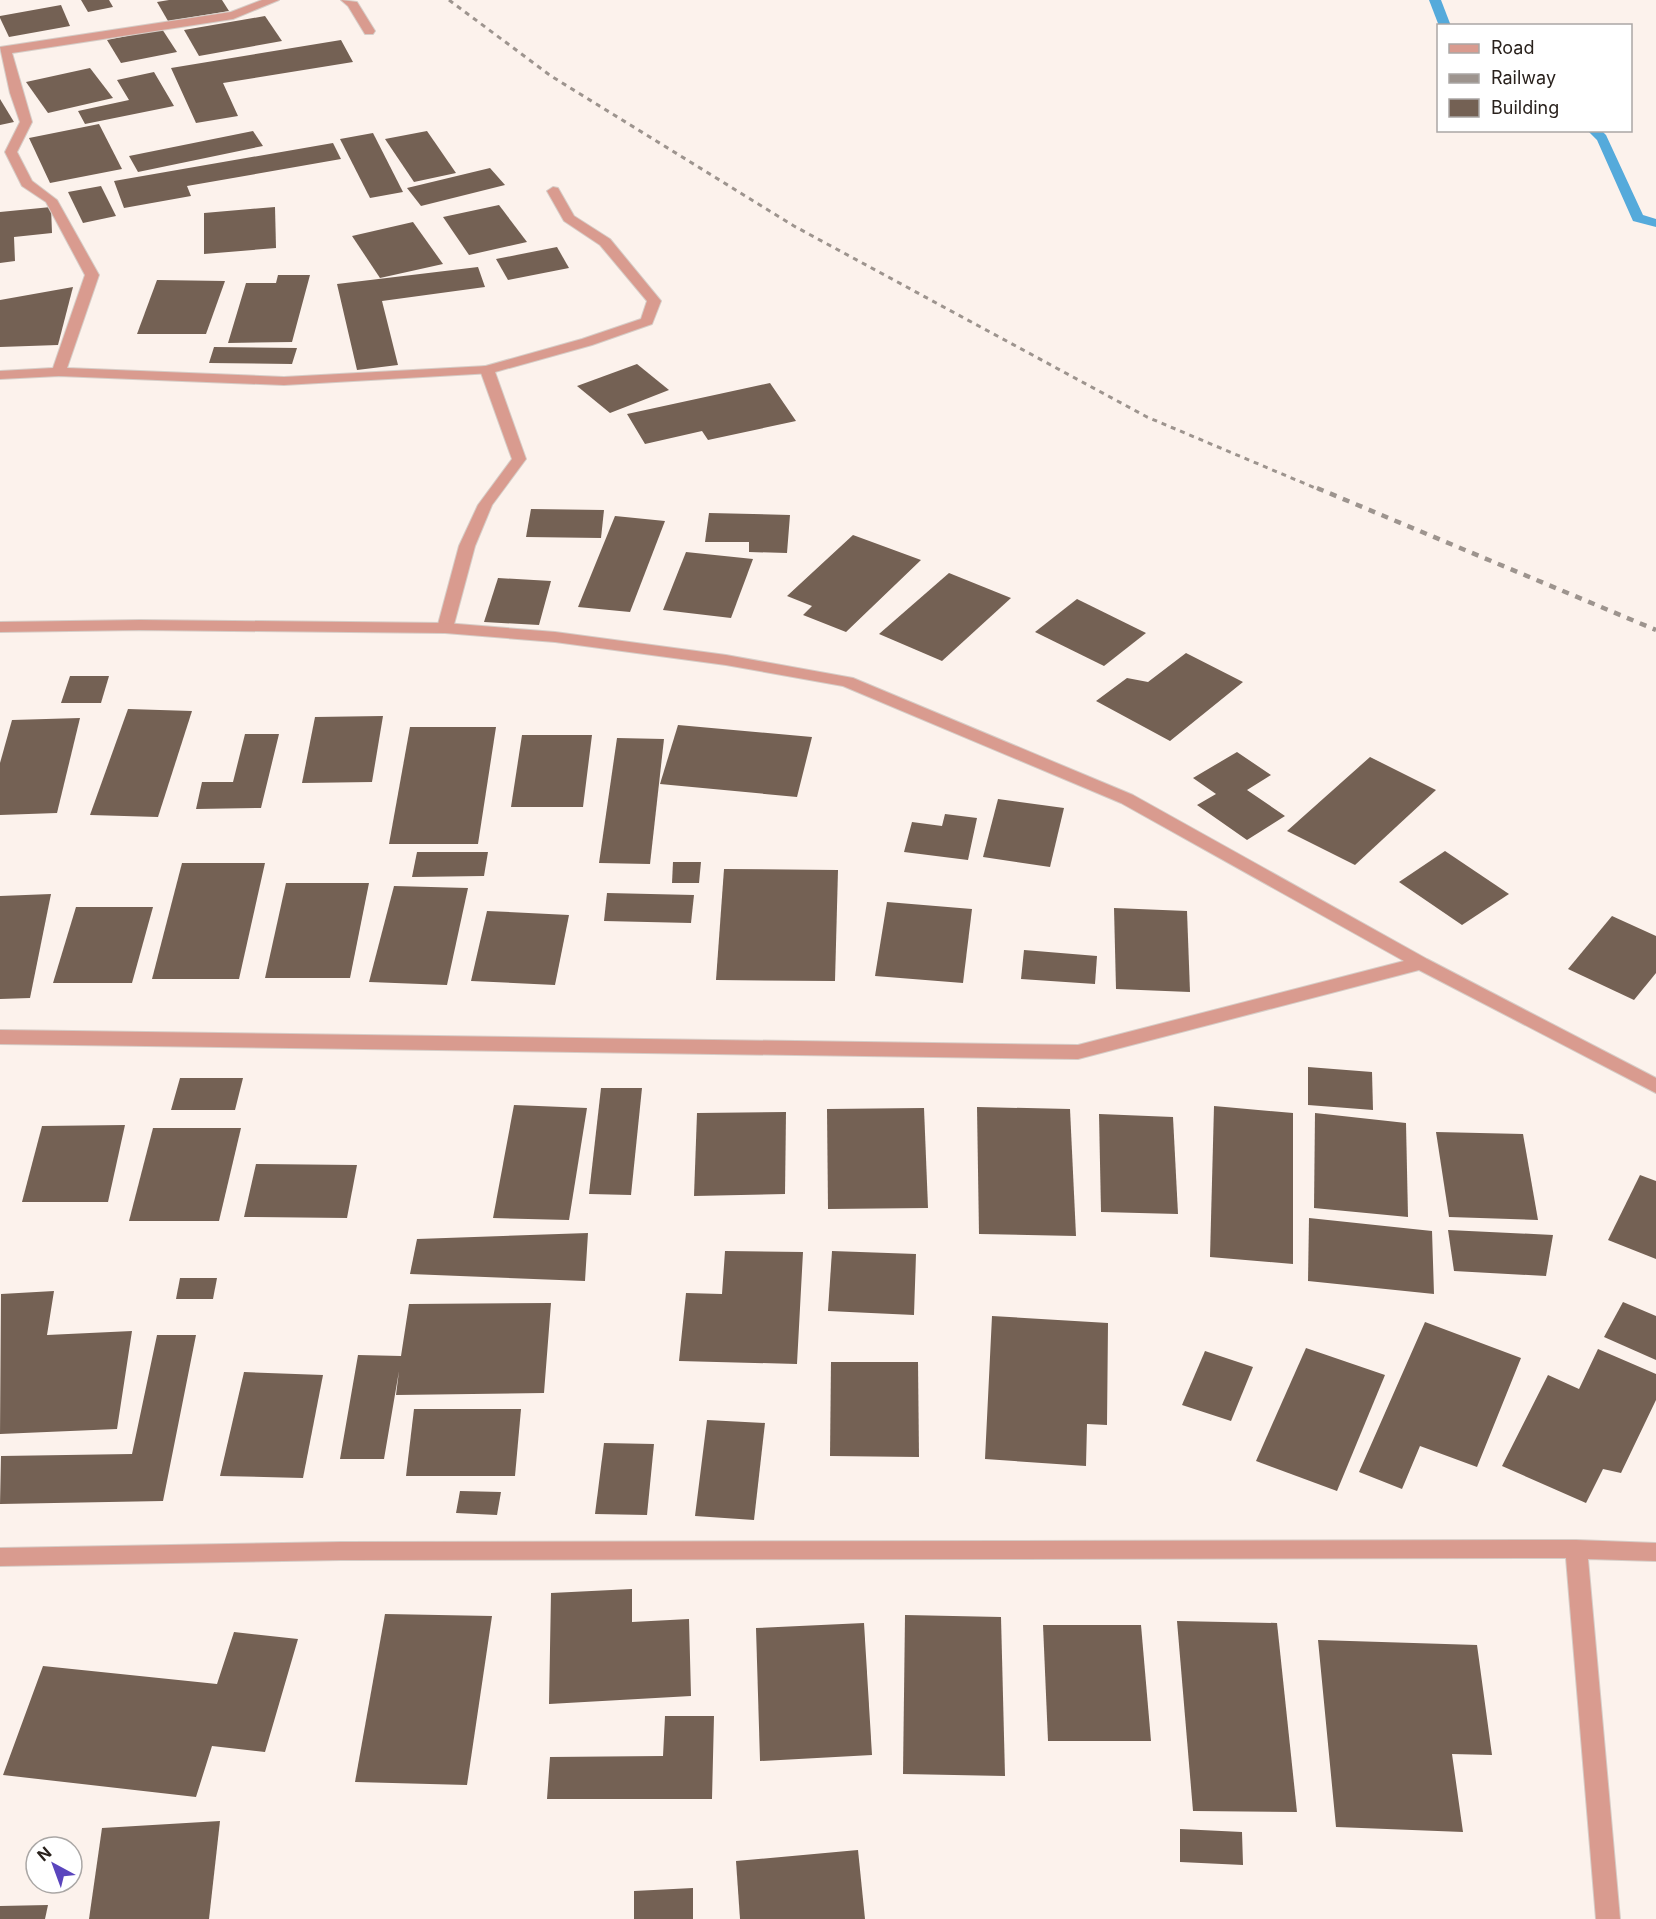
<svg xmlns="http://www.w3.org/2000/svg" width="1656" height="1919" font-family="Inter,sans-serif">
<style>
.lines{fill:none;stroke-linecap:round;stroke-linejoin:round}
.stream{fill:#55aadb;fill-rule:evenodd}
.building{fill:#746154}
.lane-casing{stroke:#d6cdc7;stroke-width:2}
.street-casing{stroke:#d6cdc7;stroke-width:2}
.lane{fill:#d99b8f;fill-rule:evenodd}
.street{fill:#d99b8f;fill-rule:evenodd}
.rail-far1{stroke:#9d948e;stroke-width:3;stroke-dasharray:5 5;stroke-linecap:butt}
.rail{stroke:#9d948e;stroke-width:4.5;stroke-dasharray:7 7;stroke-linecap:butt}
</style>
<rect width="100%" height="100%" fill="#fcf2ec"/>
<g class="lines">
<g class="stream">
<polygon points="1429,0 1441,0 1451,26 1439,26"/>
<polygon points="1587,130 1601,130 1606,135 1643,215 1656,219 1656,227 1633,221 1597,140"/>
</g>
</g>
<g class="building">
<polygon points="81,0 109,0 113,7 88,12"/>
<polygon points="169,0 222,0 229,11 168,21 157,2"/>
<polygon points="61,5 70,26 9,37 0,18 0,16"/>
<polygon points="265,16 282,41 199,56 184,30"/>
<polygon points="162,29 177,52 121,63 107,40"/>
<polygon points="341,40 353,62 223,83 238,116 196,123 171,68"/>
<polygon points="90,68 113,98 48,113 26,82"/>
<polygon points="154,72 174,106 85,124 78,111 129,100 117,80"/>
<polygon points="0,99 14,122 0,125"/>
<polygon points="99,124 122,169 50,183 29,138"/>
<polygon points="253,131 263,146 138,172 129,156"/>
<polygon points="427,131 456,173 414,182 385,139"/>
<polygon points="373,133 403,192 370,198 340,139"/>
<polygon points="333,143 341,159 187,186 191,196 124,208 114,181"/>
<polygon points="490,168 505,185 421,206 407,188"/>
<polygon points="101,186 116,216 83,223 68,192"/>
<polygon points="499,205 527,242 469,255 443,217"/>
<polygon points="51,207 52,233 14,237 15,261 0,263 0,212"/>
<polygon points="275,207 276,248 204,254 204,213"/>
<polygon points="413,222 443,264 380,278 352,236"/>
<polygon points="557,247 569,268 508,280 496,259"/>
<polygon points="478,267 485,287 382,301 398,365 357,370 337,284"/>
<polygon points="278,275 310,275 292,342 228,343 246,283 276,283"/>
<polygon points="157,280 225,281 206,334 137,334"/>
<polygon points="73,287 58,345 0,347 0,300"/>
<polygon points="214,347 297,348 292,364 209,363"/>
<polygon points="637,364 669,390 610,413 577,386"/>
<polygon points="770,383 796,421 708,440 702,431 645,444 627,414"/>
<polygon points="531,509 604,510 601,538 526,537"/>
<polygon points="709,513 790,515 787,553 749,552 749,542 705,542"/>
<polygon points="615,516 665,521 630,612 578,607"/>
<polygon points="853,535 921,560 846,632 803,615 812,606 787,596"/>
<polygon points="686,552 753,559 731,618 663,610"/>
<polygon points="949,573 1011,598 942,661 879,634"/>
<polygon points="498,578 551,581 539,625 484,622"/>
<polygon points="1077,599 1146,633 1104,666 1035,632"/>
<polygon points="1186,653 1243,682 1170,741 1096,701 1127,678 1148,682"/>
<polygon points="70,676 109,676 101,703 61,703"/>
<polygon points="128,709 192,711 158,817 90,815"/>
<polygon points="383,716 372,782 302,783 315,717"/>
<polygon points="80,718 57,813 0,815 0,763 12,720"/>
<polygon points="678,725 812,737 797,797 660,784"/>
<polygon points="410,727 496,727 478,844 389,844"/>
<polygon points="245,734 279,734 261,808 196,809 202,782 233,782"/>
<polygon points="522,735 592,735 583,807 511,807"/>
<polygon points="617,738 664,739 650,864 599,863"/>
<polygon points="1237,752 1271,775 1247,790 1285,816 1247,840 1197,805 1216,794 1193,778"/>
<polygon points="1370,757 1436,790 1355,865 1287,831"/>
<polygon points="998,799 1064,808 1050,867 983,857"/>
<polygon points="945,814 977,818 968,860 904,852 912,822 942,826"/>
<polygon points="1445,851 1509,894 1462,925 1399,882"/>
<polygon points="417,852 488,852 484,876 412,877"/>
<polygon points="673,862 701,862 699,883 672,883"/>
<polygon points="182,863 265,863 239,979 152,979"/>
<polygon points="724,869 838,870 835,981 716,980"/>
<polygon points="286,883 369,883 350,978 265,978"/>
<polygon points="394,886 468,888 447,985 369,982"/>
<polygon points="607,893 694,895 691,923 604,921"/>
<polygon points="51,894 30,998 0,999 0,896"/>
<polygon points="887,902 972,909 963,983 875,976"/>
<polygon points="76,907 153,907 132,983 53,983"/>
<polygon points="1114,908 1187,911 1190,992 1116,989"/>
<polygon points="487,911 569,915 555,985 471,981"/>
<polygon points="1612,916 1656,936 1656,973 1634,1000 1568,969"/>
<polygon points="1024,950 1097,956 1095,984 1021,979"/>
<polygon points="1308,1067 1372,1072 1373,1110 1308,1105"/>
<polygon points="180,1078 243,1078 235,1110 171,1110"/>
<polygon points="601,1088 642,1088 631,1195 589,1194"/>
<polygon points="514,1105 587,1108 569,1220 493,1218"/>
<polygon points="1214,1106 1293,1113 1293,1264 1210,1257"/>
<polygon points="977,1107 1070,1109 1076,1236 979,1234"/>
<polygon points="924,1108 928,1208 828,1209 827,1109"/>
<polygon points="786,1112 785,1194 694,1196 697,1113"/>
<polygon points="1315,1113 1406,1123 1408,1217 1314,1208"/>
<polygon points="1099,1114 1173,1117 1178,1214 1101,1212"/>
<polygon points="125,1125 108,1202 22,1202 42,1126"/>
<polygon points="153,1128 241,1128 219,1221 129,1221"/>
<polygon points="1436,1132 1523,1134 1538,1220 1449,1217"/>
<polygon points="256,1164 357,1165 347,1218 244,1217"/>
<polygon points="1640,1175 1656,1181 1656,1259 1608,1240"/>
<polygon points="1309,1218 1432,1231 1434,1294 1308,1281"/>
<polygon points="1448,1230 1553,1235 1546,1276 1454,1271"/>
<polygon points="588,1233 585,1281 410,1274 417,1239"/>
<polygon points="725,1251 803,1252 797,1364 679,1361 686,1293 722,1294"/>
<polygon points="832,1251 916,1254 914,1315 828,1311"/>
<polygon points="180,1278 217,1278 213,1299 176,1299"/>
<polygon points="54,1291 47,1335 132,1331 117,1429 0,1434 1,1294"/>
<polygon points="1623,1302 1656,1316 1656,1360 1604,1337"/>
<polygon points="551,1303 544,1393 396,1395 399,1371 384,1459 340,1459 358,1355 401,1356 409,1304"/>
<polygon points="992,1316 1108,1323 1107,1425 1087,1424 1086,1466 985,1459"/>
<polygon points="1425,1322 1521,1358 1477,1467 1420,1446 1402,1489 1359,1472"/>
<polygon points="157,1335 196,1335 163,1501 0,1504 1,1456 132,1454"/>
<polygon points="1306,1348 1385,1375 1337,1491 1256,1461"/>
<polygon points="1598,1349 1656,1374 1656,1400 1621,1473 1603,1469 1586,1503 1502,1466 1548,1375 1579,1389"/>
<polygon points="1205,1351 1253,1367 1231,1421 1182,1405"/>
<polygon points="831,1362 918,1362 919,1457 830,1456"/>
<polygon points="244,1372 323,1375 303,1478 220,1476"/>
<polygon points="414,1409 521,1409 515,1476 406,1476"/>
<polygon points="707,1420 765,1423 754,1520 695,1516"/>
<polygon points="604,1443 654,1444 647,1515 595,1514"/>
<polygon points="460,1491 501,1492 497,1515 456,1513"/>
<polygon points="632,1589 632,1622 689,1619 691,1696 549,1704 551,1593"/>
<polygon points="385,1614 492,1616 467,1785 355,1782"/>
<polygon points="905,1615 1001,1617 1005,1776 903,1774"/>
<polygon points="1177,1621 1277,1623 1297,1812 1193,1811"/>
<polygon points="864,1623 872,1755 760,1761 756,1628"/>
<polygon points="1043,1625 1141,1625 1151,1741 1048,1741"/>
<polygon points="234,1632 298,1639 265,1752 212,1746 196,1797 3,1775 43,1666 217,1684"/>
<polygon points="1318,1640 1477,1645 1492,1755 1452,1754 1463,1832 1336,1827"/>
<polygon points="665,1716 714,1716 712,1799 547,1799 550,1757 663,1756"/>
<polygon points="220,1821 209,1919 89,1919 102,1828"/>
<polygon points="1180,1829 1242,1832 1243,1865 1180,1862"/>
<polygon points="858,1850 865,1919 740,1919 736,1861"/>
<polygon points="693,1888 693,1919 634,1919 634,1891"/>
<polygon points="48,1905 45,1919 0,1919 0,1906"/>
</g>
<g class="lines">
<defs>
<polygon id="lane" points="553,187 558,188 574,216 610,239 661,301 652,324 592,345 495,372 526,459 492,505 475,546 453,628 445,633 437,628 459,546 478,505 512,459 480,370 482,367 582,339 641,319 647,301 600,245 564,221 547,191"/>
<g id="street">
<polygon points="262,0 279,0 233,19 12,53 32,122 17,152 32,181 57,200 99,275 67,368 284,377 487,366 494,370 492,373 284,385 59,376 0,379 0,371 53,368 85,275 46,202 22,186 5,152 20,122 10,93 0,47 231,12"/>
<polygon points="341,0 357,2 375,31 373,34 365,34 348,6"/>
<polygon points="140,620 445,623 555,632 726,655 853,678 1133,795 1427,959 1656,1078 1656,1093 1419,970 1078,1059 0,1044 0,1030 1078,1045 1404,961 1121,803 843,686 726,665 555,642 445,633 140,630 0,632 0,622"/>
<polygon points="1576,1540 1656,1543 1656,1561 1588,1559 1620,1919 1596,1919 1566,1558 341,1560 0,1566 0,1548 341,1542"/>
</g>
</defs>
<use href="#lane" class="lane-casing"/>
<use href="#street" class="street-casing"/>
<use href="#lane" class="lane"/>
<use href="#street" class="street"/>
<polyline class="rail-far1" points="449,0 551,76 794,226 1147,417 1320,490"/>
<polyline class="rail" points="1317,488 1656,630"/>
</g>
<rect x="1437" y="24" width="195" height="108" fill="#ffffff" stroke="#aaa7a5" stroke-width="1.5"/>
<rect x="1449" y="44" width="30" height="9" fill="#d99b8f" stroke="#aaa7a5" stroke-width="1.5"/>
<text x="1491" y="54" font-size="18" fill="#2a221d">Road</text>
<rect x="1449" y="74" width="30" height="9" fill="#9d948e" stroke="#aaa7a5" stroke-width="1.5"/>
<text x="1491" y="84" font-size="18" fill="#2a221d">Railway</text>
<rect x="1449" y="99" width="30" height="18" fill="#746154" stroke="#aaa7a5" stroke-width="1.5"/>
<text x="1491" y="114" font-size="18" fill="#2a221d">Building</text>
<g transform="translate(54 1865) rotate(319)"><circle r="28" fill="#ffffff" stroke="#aaa7a5" stroke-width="1.5"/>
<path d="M0-4.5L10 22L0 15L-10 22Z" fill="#5a45bd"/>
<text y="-9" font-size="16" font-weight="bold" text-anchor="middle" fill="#2a221d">N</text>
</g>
</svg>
